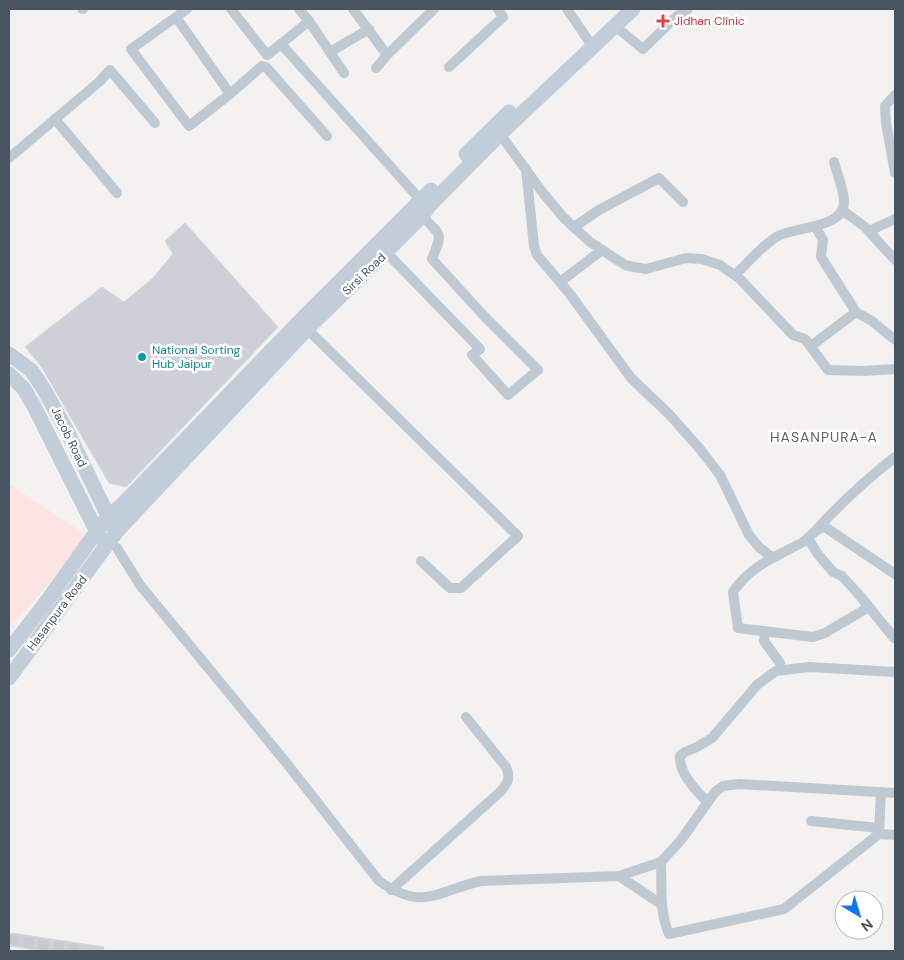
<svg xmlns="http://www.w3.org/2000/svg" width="904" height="960" font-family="'DM Sans',sans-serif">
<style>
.medical{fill:#fce4e2}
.building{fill:#cdd0d6;stroke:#d5d7dd}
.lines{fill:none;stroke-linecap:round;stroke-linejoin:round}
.street-tunnel{stroke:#c9cacd;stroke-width:10;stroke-dasharray:10 5;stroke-linecap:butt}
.street{stroke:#bfc9d1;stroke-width:10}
.secondary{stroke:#c1cdd8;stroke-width:15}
.health-dot{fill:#e0444e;stroke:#fff;stroke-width:2}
.culture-dot{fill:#0f9aa8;stroke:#fff;stroke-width:2}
.labels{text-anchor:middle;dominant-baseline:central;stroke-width:5;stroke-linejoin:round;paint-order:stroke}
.health-label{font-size:12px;fill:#be3a42;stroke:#fff;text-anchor:start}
.street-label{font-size:12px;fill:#485560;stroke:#fff}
.culture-label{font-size:12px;fill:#0d838f;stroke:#fff;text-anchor:start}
.neighbourhood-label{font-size:14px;letter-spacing:1px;fill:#5d6266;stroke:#fff}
</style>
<rect width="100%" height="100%" fill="#f4f1f1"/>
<polygon class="medical" points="9,484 86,535 39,595 9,628"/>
<g class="building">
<polygon points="185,223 278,327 126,487 109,483 41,366 25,347 102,287 124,302 152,279 173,254 165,241"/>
<polygon points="12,933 104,947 103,951 45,951 10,946"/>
</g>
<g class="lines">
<polyline class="street-tunnel" points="9,939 80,951"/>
<g class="street">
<polyline points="82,9 83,9"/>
<polyline points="231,9 267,55 281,44 425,205"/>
<polyline points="353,9 387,55 434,9"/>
<polyline points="567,9 593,47"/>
<polyline points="176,17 230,94 189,126 131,49 176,17 187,9"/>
<polyline points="309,21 344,73"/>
<polyline points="615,26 643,49 676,17 688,9"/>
<polyline points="281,44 309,21 299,9"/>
<polyline points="330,52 369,29"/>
<polyline points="449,67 503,17 498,9"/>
<polyline points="376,68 387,55"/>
<polyline points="230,94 262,66 266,67 327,136"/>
<polyline points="895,95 885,106 886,123 895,173"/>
<polyline points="55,119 117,193"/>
<polyline points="500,134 543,193 563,217 590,242 625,265 634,267 646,269 686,258 702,259 720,265 740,279 793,335 805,339 828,370 864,371 895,369"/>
<polyline points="9,158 99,82 110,70 155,123"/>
<polyline points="526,169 534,246 537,255 570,294 631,378 669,414 700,449 720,475 749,535 760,548 772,557"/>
<polyline points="842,210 865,227 895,260"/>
<polyline points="815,226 823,240 821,257 856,312 872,321 895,340"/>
<polyline points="574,227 599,210 659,178 683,202"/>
<polyline points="869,231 895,219"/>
<path d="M 386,252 L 480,349 L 472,355 L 508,395 L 538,370 L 484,316 L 432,259 C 443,231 442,237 422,216"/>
<path d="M 735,275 C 748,263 762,245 778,236 C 797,226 846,229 844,200 C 843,187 837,174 834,162"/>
<polyline points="560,282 602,250"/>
<polyline points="304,326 518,536 461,588 450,588 421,561"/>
<polyline points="811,346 856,312"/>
<path d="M 818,528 C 842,502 867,479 895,457"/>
<polyline points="808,538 817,553 833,572 842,576 861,597 894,638"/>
<path d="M 117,548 L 140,585 L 284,760 L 379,881 C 424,912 436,891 481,881 L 619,876 L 661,862 L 681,840 L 715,792 L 723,786 L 739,784 L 895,793"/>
<path d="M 869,607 L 825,633 L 813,637 L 738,628 L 733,592 C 751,565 776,557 803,542 C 811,537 815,528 825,527 L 895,574"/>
<polyline points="765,632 764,641 780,663"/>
<path d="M 707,802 C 696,790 679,774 680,756 L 685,752 L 697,747 L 712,738 L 757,685 L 776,671 L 809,667 L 895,672"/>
<polyline points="811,821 879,828"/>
<polyline points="879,834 895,835"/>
<path d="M 661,862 C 662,887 659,911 669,934 L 784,909 L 879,834 L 881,792"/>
<polyline points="619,876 661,904"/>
<path d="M 391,890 L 500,792 C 508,783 511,778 506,767 L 466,717"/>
</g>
<g class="secondary">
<polyline points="466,154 509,112"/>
<polyline points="9,354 31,370 43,388 67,431 113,526"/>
<polyline points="9,374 24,389 35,408 100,538"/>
<polyline points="9,650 44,605 97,531 108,517 122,505 300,321 431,190"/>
<polyline points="9,678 117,531 307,329 386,252 422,216 428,207 500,134 633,9"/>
</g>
</g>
<path class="health-dot" d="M660.5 13.5h5v5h5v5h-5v5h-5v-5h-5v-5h5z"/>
<circle class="culture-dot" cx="142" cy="357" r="5"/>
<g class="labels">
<g class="health-label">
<text x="674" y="21">Jidhan Clinic</text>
</g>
<g class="street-label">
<text transform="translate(364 274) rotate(-44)">Sirsi Road</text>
<text transform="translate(69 437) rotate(64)">Jacob Road</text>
<text transform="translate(57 613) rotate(-53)">Hasanpura Road</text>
</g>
<g class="culture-label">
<text x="152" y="350">National Sorting<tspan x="152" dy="14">Hub Jaipur</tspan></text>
</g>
<g class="neighbourhood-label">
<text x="824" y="437">HASANPURA-A</text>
</g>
</g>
<rect width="904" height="960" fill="none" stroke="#485560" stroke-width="20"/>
<g transform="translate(859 915) rotate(142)"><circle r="24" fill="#ffffff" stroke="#b6bbbf"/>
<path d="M0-4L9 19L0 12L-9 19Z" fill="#1276ec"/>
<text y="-8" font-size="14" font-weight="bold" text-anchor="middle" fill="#485560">N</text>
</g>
</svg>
